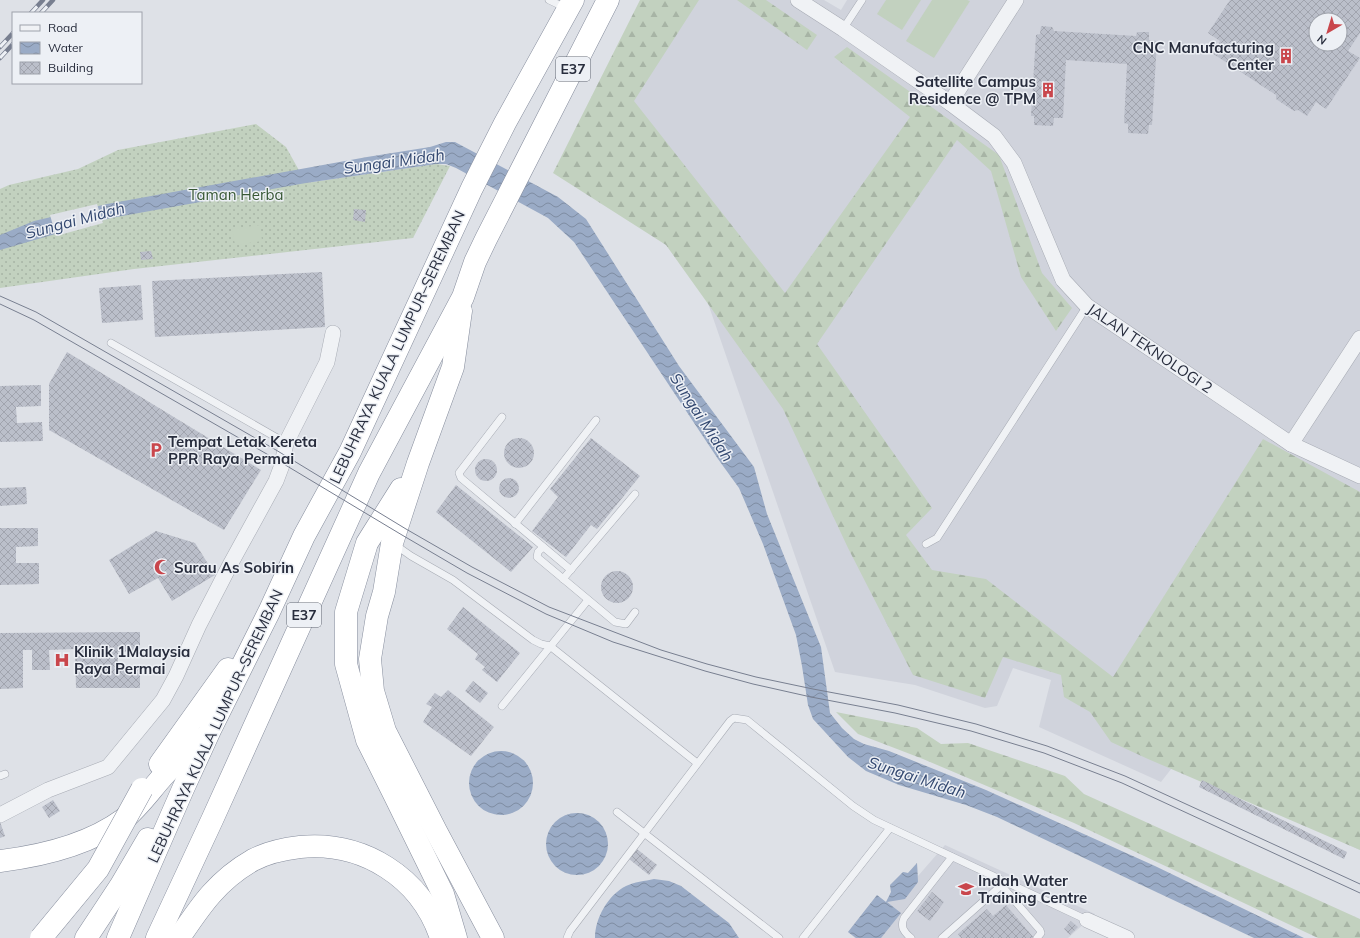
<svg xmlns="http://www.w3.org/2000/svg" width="1360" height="938" font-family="Mulish,sans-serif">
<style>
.built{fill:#d0d3dc;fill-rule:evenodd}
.grass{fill:url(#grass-dots)}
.forest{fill:url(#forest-firs)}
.pitch{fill:#c2d1bf}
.water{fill:url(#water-waves)}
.pier{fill:#dee1e7}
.building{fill:url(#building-cross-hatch);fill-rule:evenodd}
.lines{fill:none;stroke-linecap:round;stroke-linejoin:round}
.service-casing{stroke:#a7abb4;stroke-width:8}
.minor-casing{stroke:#a7abb4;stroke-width:16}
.motorway-casing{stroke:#868d9d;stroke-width:23}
.service{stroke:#f0f2f5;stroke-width:7}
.minor{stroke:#f0f2f5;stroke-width:15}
.motorway{stroke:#fff;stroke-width:22}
.tram{stroke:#787f90;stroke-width:1}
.rail-casing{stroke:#787f90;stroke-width:4.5}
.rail{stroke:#edf0f5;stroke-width:3;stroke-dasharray:9;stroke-linecap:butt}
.motorway-bridge-casing{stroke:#868d9d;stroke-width:23;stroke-linecap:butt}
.motorway-bridge{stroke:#fff;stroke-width:22}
.labels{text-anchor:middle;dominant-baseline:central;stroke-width:3;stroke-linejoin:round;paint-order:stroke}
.shield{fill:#edf0f5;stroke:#636874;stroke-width:1}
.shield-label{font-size:14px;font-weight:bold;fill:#282d3d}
.poi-label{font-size:15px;font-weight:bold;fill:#282d3d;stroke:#edf0f5;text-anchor:start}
.park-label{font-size:15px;fill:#385835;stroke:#edf0f5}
.street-label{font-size:15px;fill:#282d3d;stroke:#edf0f5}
.water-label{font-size:16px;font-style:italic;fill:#334870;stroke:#edf0f5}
</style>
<defs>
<pattern id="grass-dots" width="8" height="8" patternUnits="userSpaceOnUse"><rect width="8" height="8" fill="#c2d1bf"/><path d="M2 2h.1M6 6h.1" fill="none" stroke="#a7b4a5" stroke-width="1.8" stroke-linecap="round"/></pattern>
<pattern id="forest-firs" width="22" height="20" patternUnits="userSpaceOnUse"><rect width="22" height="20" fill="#c2d1bf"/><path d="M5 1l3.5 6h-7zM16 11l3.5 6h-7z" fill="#a7b4a5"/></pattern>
<pattern id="water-waves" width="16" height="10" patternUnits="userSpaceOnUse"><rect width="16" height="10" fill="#9aabc6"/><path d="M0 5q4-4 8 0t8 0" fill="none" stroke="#7e8ca2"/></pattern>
<pattern id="building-cross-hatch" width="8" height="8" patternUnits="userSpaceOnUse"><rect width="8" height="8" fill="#bbbfca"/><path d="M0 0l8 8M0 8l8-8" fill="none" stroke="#a1a4ae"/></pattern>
</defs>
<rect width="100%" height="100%" fill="#dee1e7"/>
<g class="built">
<path d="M 677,0 L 824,0 L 841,10 L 847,0 L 1360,0 L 1360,850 L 1175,764 L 1161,782 L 1039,727 L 1051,680 L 1013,668 L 997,706 L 985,708 L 915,685 L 835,672 L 680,222 L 609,126 ZM 1316,20 L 1340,20 L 1340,44 L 1316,44 Z"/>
<polygon points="945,845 1095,914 1068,938 855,938 848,932 877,895 886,902 891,892 890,885 903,872 908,873 917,863 918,876"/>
</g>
<polygon class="grass" points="256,124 286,147 306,183 436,164 450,166 413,238 134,269 0,288 0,189 9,185 78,169 118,150"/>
<g class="forest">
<polygon points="640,0 699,0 634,101 785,293 910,117 834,57 847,47 999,155 1042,273 1072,308 1056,331 1021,277 991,171 957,140 817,344 932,508 906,535 932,570 986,579 1113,677 1263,439 1360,492 1360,850 1148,759 1111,742 1090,712 1064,697 1061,675 1003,657 985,698 913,675 848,548 783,409 666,245 553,173"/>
<polygon points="737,0 766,0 817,35 807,50"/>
<polygon points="836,712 917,728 941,744 968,743 1065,776 1084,794 1360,919 1360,938 1318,938 1074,823 923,759 858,734"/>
</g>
<g class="pitch">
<polygon points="886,0 921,0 902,30 877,14"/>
<polygon points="932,0 967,0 970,1 934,58 906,41"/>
<polygon points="260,225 262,241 235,245 232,229"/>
</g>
<g class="water">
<polygon points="446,142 455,142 558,197 586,219 679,366 754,467 767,514 821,647 830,713 842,728 854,739 864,744 889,751 986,790 1155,866 1304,938 1254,938 997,817 966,805 899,785 866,771 848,757 813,719 808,705 802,666 796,635 763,544 739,488 718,459 574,242 548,218 456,168 446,164 436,164 306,183 111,218 0,250 0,235 34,221 107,204 367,157 430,147"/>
<circle cx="501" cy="783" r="32"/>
<circle cx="577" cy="844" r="31"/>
<polygon points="917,863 918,882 905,899 887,902 901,913 881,938 856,938 848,932 877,895 886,902 891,892 890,885 903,872 908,873"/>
<path d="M 654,879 L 669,881 L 681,886 L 729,923 L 739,938 L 595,938 C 595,918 608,895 626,886 C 634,882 645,881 654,879 Z"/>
</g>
<polygon class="pier" points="97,204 103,223 56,236 50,215"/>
<g class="building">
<path d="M 1230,0 L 1360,0 L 1360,33 L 1348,51 L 1360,58 L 1326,109 L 1316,102 L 1307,116 L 1298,110 L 1294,111 L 1276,99 L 1276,95 L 1212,53 L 1220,41 L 1208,33 ZM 1316,20 L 1340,20 L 1340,44 L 1316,44 Z"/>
<polygon points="1041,26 1052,27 1054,31 1136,36 1137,32 1149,32 1149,40 1157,41 1152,125 1149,125 1148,134 1128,133 1128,124 1124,123 1127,64 1066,60 1063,118 1054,118 1053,126 1034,125 1034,116 1031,116 1036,35 1040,34"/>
<polygon points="354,209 366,210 365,222 353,220"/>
<polygon points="151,251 153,259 141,260 140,252"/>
<polygon points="322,272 325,327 155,337 152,281"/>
<polygon points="141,285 143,320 102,323 99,288"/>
<polygon points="67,352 261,470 224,530 49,430 49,384"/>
<polygon points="41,385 41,406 16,407 17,423 42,422 43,441 0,442 0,386"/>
<polygon points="591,438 640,476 597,529 591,525 566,557 532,531 558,497 550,489"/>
<circle cx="519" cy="453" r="15"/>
<circle cx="486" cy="470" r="11"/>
<circle cx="509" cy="488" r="10"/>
<polygon points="456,485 533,547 511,572 436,512"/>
<polygon points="26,487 27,504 0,506 0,488"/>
<polygon points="0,528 38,528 38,546 16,547 16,563 39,563 39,584 0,585"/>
<polygon points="156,531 195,543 215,575 172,601 158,578 129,594 109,560"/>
<circle cx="617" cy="587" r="16"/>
<polygon points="463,607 520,653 497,682 482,670 485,667 475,659 478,654 447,629"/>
<polygon points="140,632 140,652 118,652 118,668 140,668 140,688 76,688 75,649 49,650 50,670 32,670 32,650 23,650 23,688 0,689 0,633"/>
<polygon points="473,681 488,693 480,703 465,691"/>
<polygon points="448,690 494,727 471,756 423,722 432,707 426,704 435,693 441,697"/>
<polygon points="1202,780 1347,852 1344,859 1199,787"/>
<polygon points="53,800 60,811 49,818 42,807"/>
<polygon points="0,822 5,836 0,838"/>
<polygon points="637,849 657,865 649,875 629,859"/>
<polygon points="932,892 944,902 930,921 917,911"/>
<polygon points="1006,905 1034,938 961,938 958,934 987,909 993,916"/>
<polygon points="1071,921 1078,927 1070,935 1064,929"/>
</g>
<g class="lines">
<defs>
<g id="service">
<polyline points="549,0 566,8"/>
<polyline points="843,29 862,0"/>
<polyline points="111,343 286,443"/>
<polyline points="502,417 459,473 461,478 571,570"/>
<polyline points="515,524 596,420"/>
<polyline points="394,544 411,556 453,580 533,640 541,644 550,646 697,763"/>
<polyline points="926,544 937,538 1087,306"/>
<polyline points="543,547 538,552 537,557 615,622 626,624 635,612"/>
<polyline points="563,579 635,494"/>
<polyline points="502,706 588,600"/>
<polyline points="0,776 5,774"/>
<polyline points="617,812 779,938"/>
<polyline points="1001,885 1040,930 1041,933 1037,938"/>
<polyline points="567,938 570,931 730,721 734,718 747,720 853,806 874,820 1087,920"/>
<polyline points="803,938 890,828"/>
<path d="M 911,938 C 904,932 900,927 904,918 L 952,857"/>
<polyline points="942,938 1005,882"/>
</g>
<g id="minor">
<polyline points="798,0 843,29 950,103 994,136 1014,163 1063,280 1087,306 1291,444 1360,476"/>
<polyline points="950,103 1016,0"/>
<polyline points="1291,444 1360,338"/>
<polyline points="0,815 48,790 108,767 163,700 176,676 199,625 231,563 276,481 282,465 286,443 327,362 333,333"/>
<polyline points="1087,920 1127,938"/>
</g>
<g id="motorway">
<polyline points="461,311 453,367 418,463 392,543 384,592 377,616 370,659 373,691 385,731 436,831 493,938"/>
<polyline points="401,489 367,543 346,612 346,664 367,740 394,794 443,894 456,938"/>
<polyline points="160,764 228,669"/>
<path d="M 0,861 C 41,856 90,844 124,819 C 140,806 152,788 165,774 C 176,762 188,750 200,739"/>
<polyline points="86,938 121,885 148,839"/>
<polyline points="118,938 183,789 211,728 269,612 304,536 350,452 472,188 505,123 573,0"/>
<polyline points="157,938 212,820 369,473 463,297 475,262 486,239 608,0"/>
<path d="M 179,938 C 201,905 218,880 253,860 C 268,852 283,849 300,847 C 363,841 421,877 441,938"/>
</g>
</defs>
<use href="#service" class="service-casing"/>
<use href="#minor" class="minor-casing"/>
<use href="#motorway" class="motorway-casing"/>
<use href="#service" class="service"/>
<use href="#minor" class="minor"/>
<use href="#motorway" class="motorway"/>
<g class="tram">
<polyline points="0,296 36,312 276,450 406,529 472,567 549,607 661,650 707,664 756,677 813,689 898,705 976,724 1047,746 1125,776 1360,884"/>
<polyline points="0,304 34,320 272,457 402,535 467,573 546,614 613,642 705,671 753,684 811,697 895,713 971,731 1044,753 1122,783 1360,893"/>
</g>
<defs>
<g id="rail">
<polyline points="31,13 43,0"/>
<polyline points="41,13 53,0"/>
<polyline points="0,47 13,33"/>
<polyline points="0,58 13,44"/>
</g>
</defs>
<use href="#rail" class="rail-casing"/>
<use href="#rail" class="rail"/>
<defs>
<polyline id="motorway-bridge" points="41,938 98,869 142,789"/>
</defs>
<use href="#motorway-bridge" class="motorway-bridge-casing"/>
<use href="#motorway-bridge" class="motorway-bridge"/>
</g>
<defs>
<symbol id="building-bare" viewBox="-9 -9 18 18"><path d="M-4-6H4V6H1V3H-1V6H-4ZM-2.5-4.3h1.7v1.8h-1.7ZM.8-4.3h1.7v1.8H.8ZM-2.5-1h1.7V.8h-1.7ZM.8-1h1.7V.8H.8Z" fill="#c9464c" stroke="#edf0f5" stroke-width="2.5" paint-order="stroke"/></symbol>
<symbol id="parking-bare" viewBox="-9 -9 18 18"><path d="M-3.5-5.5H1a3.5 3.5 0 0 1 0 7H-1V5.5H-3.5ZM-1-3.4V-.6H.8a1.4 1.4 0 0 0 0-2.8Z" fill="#c9464c" stroke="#edf0f5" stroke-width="2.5" paint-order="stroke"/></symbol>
<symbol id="mosque-bare" viewBox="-9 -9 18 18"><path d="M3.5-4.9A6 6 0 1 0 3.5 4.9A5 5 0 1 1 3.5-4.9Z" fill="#c9464c" stroke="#edf0f5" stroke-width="2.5" paint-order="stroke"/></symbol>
<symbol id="hospital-bare" viewBox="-9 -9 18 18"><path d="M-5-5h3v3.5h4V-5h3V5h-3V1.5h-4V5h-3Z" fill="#c9464c" stroke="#edf0f5" stroke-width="2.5" paint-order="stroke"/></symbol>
<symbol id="university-bare" viewBox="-9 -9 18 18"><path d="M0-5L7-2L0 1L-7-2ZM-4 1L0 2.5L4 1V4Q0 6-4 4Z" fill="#c9464c" stroke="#edf0f5" stroke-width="2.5" paint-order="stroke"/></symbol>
</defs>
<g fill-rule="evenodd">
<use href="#building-bare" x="1275" y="45" width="22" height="22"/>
<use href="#building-bare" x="1037" y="79" width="22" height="22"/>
<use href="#parking-bare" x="145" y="439" width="22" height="22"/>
<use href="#mosque-bare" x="151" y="556" width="22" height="22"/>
<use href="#hospital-bare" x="51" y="649" width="22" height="22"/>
<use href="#university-bare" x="955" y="878" width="22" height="22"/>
</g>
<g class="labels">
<g class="shield">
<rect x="556" y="57" width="34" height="24" rx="3"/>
<rect x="287" y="603" width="34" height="24" rx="3"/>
</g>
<g class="shield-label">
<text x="573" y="69">E37</text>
<text x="304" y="615">E37</text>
</g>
<g class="poi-label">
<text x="1274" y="47" text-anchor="end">CNC Manufacturing<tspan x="1274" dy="17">Center</tspan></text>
<text x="1036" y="81" text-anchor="end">Satellite Campus<tspan x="1036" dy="17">Residence @ TPM</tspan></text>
<text x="168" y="441">Tempat Letak Kereta<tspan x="168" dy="17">PPR Raya Permai</tspan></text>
<text x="174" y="567">Surau As Sobirin</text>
<text x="74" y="651">Klinik 1Malaysia<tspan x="74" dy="17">Raya Permai</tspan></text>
<text x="978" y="880">Indah Water<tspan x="978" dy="17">Training Centre</tspan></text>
</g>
<g class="park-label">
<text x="236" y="194">Taman Herba</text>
</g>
<g class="street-label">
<text transform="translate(397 347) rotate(-65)">LEBUHRAYA KUALA LUMPUR–SEREMBAN</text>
<text transform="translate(1150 348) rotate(34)">JALAN TEKNOLOGI 2</text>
<text transform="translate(215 726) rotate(-65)">LEBUHRAYA KUALA LUMPUR–SEREMBAN</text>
</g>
<g class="water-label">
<text transform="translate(394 161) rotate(-8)">Sungai Midah</text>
<text transform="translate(75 220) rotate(-15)">Sungai Midah</text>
<text transform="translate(702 417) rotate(57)">Sungai Midah</text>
<text transform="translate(917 777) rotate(18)">Sungai Midah</text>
</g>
</g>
<rect x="12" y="12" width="130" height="72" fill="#edf0f5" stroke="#9ea2ab"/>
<rect x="20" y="25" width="20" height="6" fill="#f0f2f5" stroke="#9ea2ab"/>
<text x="48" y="32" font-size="12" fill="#282d3d">Road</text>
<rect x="20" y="42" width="20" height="12" fill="url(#water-waves)" stroke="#9ea2ab"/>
<text x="48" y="52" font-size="12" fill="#282d3d">Water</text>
<rect x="20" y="62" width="20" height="12" fill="url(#building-cross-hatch)" stroke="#9ea2ab"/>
<text x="48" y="72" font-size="12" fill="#282d3d">Building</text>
<g transform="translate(1328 32) rotate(218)"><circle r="19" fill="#edf0f5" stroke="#9ea2ab"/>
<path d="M0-3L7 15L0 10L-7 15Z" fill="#c9464c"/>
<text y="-6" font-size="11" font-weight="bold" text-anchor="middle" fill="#282d3d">N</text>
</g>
</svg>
